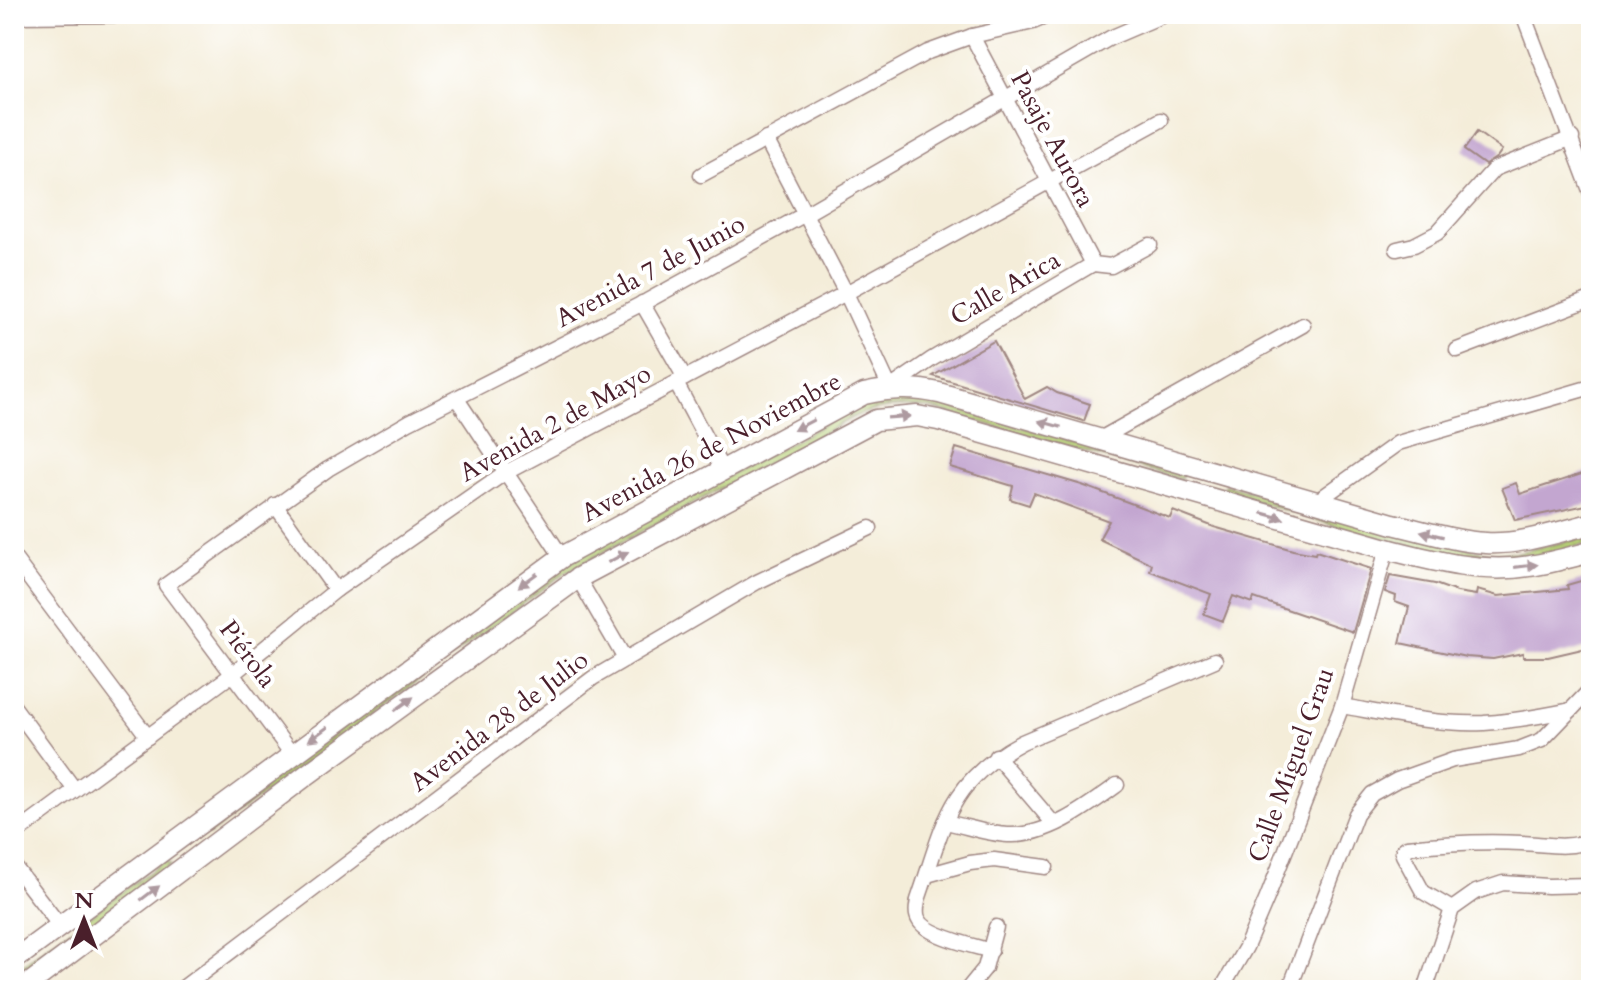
<svg xmlns="http://www.w3.org/2000/svg" width="1605" height="1004" font-family="Cardo,serif">
<style>
.green{fill:#b9d379;stroke:#827952;stroke-width:2}
.building{fill:#c3a6d0}
.lines{fill:none;stroke-linecap:round;stroke-linejoin:round}
.street-casing{stroke:#9f8682;stroke-width:17}
.secondary-casing{stroke:#9f8682;stroke-width:23}
.street{stroke:#fff;stroke-width:14}
.secondary{stroke:#fff;stroke-width:20}
.oneway{fill:#ae9aa0}
.labels{text-anchor:middle;dominant-baseline:central;stroke-width:8;stroke-linejoin:round;paint-order:stroke}
.street-label{font-size:26px;fill:#4a1f2b;stroke:#fff}
</style>
<rect width="100%" height="100%" fill="#fff"/>
<filter id="ink" filterUnits="userSpaceOnUse"><feTurbulence type="fractalNoise" baseFrequency=".0125" numOctaves="2"/><feDisplacementMap in="SourceGraphic" scale="16" xChannelSelector="R" yChannelSelector="G"/><feConvolveMatrix kernelMatrix="1 2 1 2 8 2 1 2 1" color-interpolation-filters="sRGB"/></filter>
<filter id="wash" filterUnits="userSpaceOnUse"><feTurbulence type="fractalNoise" baseFrequency=".006" numOctaves="4" result="noise"/><feDisplacementMap in="SourceGraphic" scale="32" xChannelSelector="R" yChannelSelector="G"/><feGaussianBlur stdDeviation="1.8" result="paint"/><feColorMatrix in="noise" values="0 0 0 0 0 0 0 0 0 0 0 0 0 0 0 0 0 1.4 0 .05"/><feComposite in="paint" operator="in"/></filter>
<g filter="url(#wash)">
<rect width="100%" height="100%" fill="#f4edd9"/>
<g class="green">
<path d="M 907,398 L 933,402 L 1183,473 L 1181,479 L 931,408 C 903,405 882,406 855,416 L 566,572 L 209,834 L 205,830 L 562,566 L 852,409 L 875,401 Z"/>
<polygon points="1225,485 1487,553 1520,552 1591,536 1591,543 1519,559 1487,559 1433,551 1343,528 1223,491"/>
<polygon points="166,860 171,865 14,981 14,971"/>
</g>
<g id="blocks">
<g class="building">
<polygon points="1477,132 1502,150 1497,157 1485,165 1464,150"/>
<polygon points="994,341 1025,399 1047,387 1057,393 1090,404 1084,421 933,376"/>
<polygon points="956,448 1082,485 1170,518 1173,511 1214,527 1293,550 1315,554 1316,551 1371,569 1353,632 1254,598 1252,603 1233,596 1223,621 1204,614 1211,594 1150,571 1152,564 1099,539 1109,521 1034,493 1029,505 1010,499 1013,486 950,467"/>
<polygon points="1591,471 1591,504 1515,520 1502,488 1516,483 1520,494"/>
<polygon points="1390,576 1435,584 1457,592 1476,595 1477,590 1498,596 1568,589 1567,585 1591,578 1591,647 1548,657 1523,657 1523,653 1493,659 1466,657 1400,643 1409,607 1395,602 1396,596 1385,592"/>
</g>
</g>
</g>
<g filter="url(#ink)">
<use href="#blocks" fill-opacity="0" stroke="#9f8682" stroke-width="2"/>
<g class="lines">
<defs>
<g id="street">
<polyline points="1523,14 1591,193"/>
<polyline points="14,16 114,15"/>
<polyline points="972,36 1093,264"/>
<polyline points="766,139 846,293 890,388 932,359 1093,264 1111,266 1150,245"/>
<polyline points="701,175 928,52 972,36 1033,22 1052,14"/>
<polyline points="1397,249 1414,245 1437,233 1494,169 1572,138"/>
<polyline points="642,303 685,378"/>
<polyline points="1457,350 1591,299"/>
<polyline points="676,383 722,469"/>
<polyline points="457,399 562,557"/>
<polyline points="1100,439 1303,325"/>
<polyline points="1316,502 1398,443 1591,387"/>
<polyline points="275,505 336,590"/>
<polyline points="14,558 148,737"/>
<polyline points="578,578 625,659"/>
<path d="M 1342,706 C 1388,714 1437,725 1484,723 C 1514,721 1542,716 1571,710"/>
<polyline points="14,707 75,790"/>
<polyline points="291,753 166,585 328,469 409,422 647,301 807,213 1110,38 1166,14"/>
<polyline points="996,756 1054,824"/>
<path d="M 945,822 C 966,826 988,834 1008,835 C 1047,837 1087,807 1117,785"/>
<polyline points="14,835 234,673 336,590 503,474 846,293 1161,120"/>
<polyline points="14,866 60,926"/>
<polyline points="927,875 970,863 994,860 1046,867"/>
<path d="M 1452,909 L 1423,892 L 1403,855 L 1403,850 L 1407,847 C 1445,843 1484,841 1522,843 C 1546,844 1568,850 1591,840"/>
<path d="M 991,951 C 974,946 927,936 919,920 C 915,914 917,906 918,900 C 944,826 947,782 1022,742 L 1215,660"/>
<polyline points="180,990 593,678 757,582 870,528"/>
<polyline points="967,990 985,968 996,927"/>
<polyline points="1221,990 1246,947 1267,898 1342,706 1387,549"/>
<polyline points="1289,990 1356,814 1372,794 1397,780 1453,760 1519,749 1542,740 1591,689"/>
<polyline points="1425,990 1452,909 1476,892 1503,883 1548,886 1591,885"/>
</g>
<g id="secondary">
<path d="M 14,960 L 562,557 L 864,394 C 891,388 912,387 939,393 L 1393,524 C 1423,531 1454,541 1486,543 C 1521,545 1557,532 1591,524"/>
<path d="M 21,990 L 308,774 L 578,578 L 876,420 L 917,416 L 938,420 L 1387,549 C 1434,561 1481,574 1530,566 C 1550,563 1571,557 1591,552"/>
</g>
</defs>
<use href="#street" class="street-casing"/>
<use href="#secondary" class="secondary-casing"/>
<use href="#street" class="street"/>
<use href="#secondary" class="secondary"/>
</g>
<defs><path id="oneway-solid" d="M-6-.8H1V-3.2L6.5 0L1 3.2V.8H-6Z" transform="scale(2)"/></defs>
<g class="oneway">
<use href="#oneway-solid" transform="translate(899 417) rotate(-4)"/>
<use href="#oneway-solid" transform="translate(1050 424) rotate(-164)"/>
<use href="#oneway-solid" transform="translate(804 425) rotate(152)"/>
<use href="#oneway-solid" transform="translate(1273 516) rotate(16)"/>
<use href="#oneway-solid" transform="translate(1432 534) rotate(-166)"/>
<use href="#oneway-solid" transform="translate(618 557) rotate(-28)"/>
<use href="#oneway-solid" transform="translate(1526 566) rotate(-7)"/>
<use href="#oneway-solid" transform="translate(528 580) rotate(144)"/>
<use href="#oneway-solid" transform="translate(404 704) rotate(-36)"/>
<use href="#oneway-solid" transform="translate(318 734) rotate(144)"/>
<use href="#oneway-solid" transform="translate(150 893) rotate(-37)"/>
</g>
</g>
<g class="labels">
<g class="street-label">
<text transform="translate(1053 139) rotate(62)">Pasaje Aurora</text>
<text transform="translate(650 271) rotate(-28)">Avenida 7 de Junio</text>
<text transform="translate(1005 288) rotate(-30)">Calle Arica</text>
<text transform="translate(555 423) rotate(-29)">Avenida 2 de Mayo</text>
<text transform="translate(711 447) rotate(-28)">Avenida 26 de Noviembre</text>
<text transform="translate(248 654) rotate(53)">Piérola</text>
<text transform="translate(499 721) rotate(-37)">Avenida 28 de Julio</text>
<text transform="translate(1291 765) rotate(-70)">Calle Miguel Grau</text>
</g>
</g>
<rect width="1605" height="1004" fill="none" stroke="#fff" stroke-width="48"/>
<g transform="translate(84 920)" stroke="#ffffff" stroke-width="6" paint-order="stroke">
<path d="M0-6L14 30L0 20L-14 30Z" fill="#4a1f2b"/>
<text y="-12" font-size="22" font-weight="bold" text-anchor="middle" fill="#4a1f2b">N</text>
</g>
</svg>
